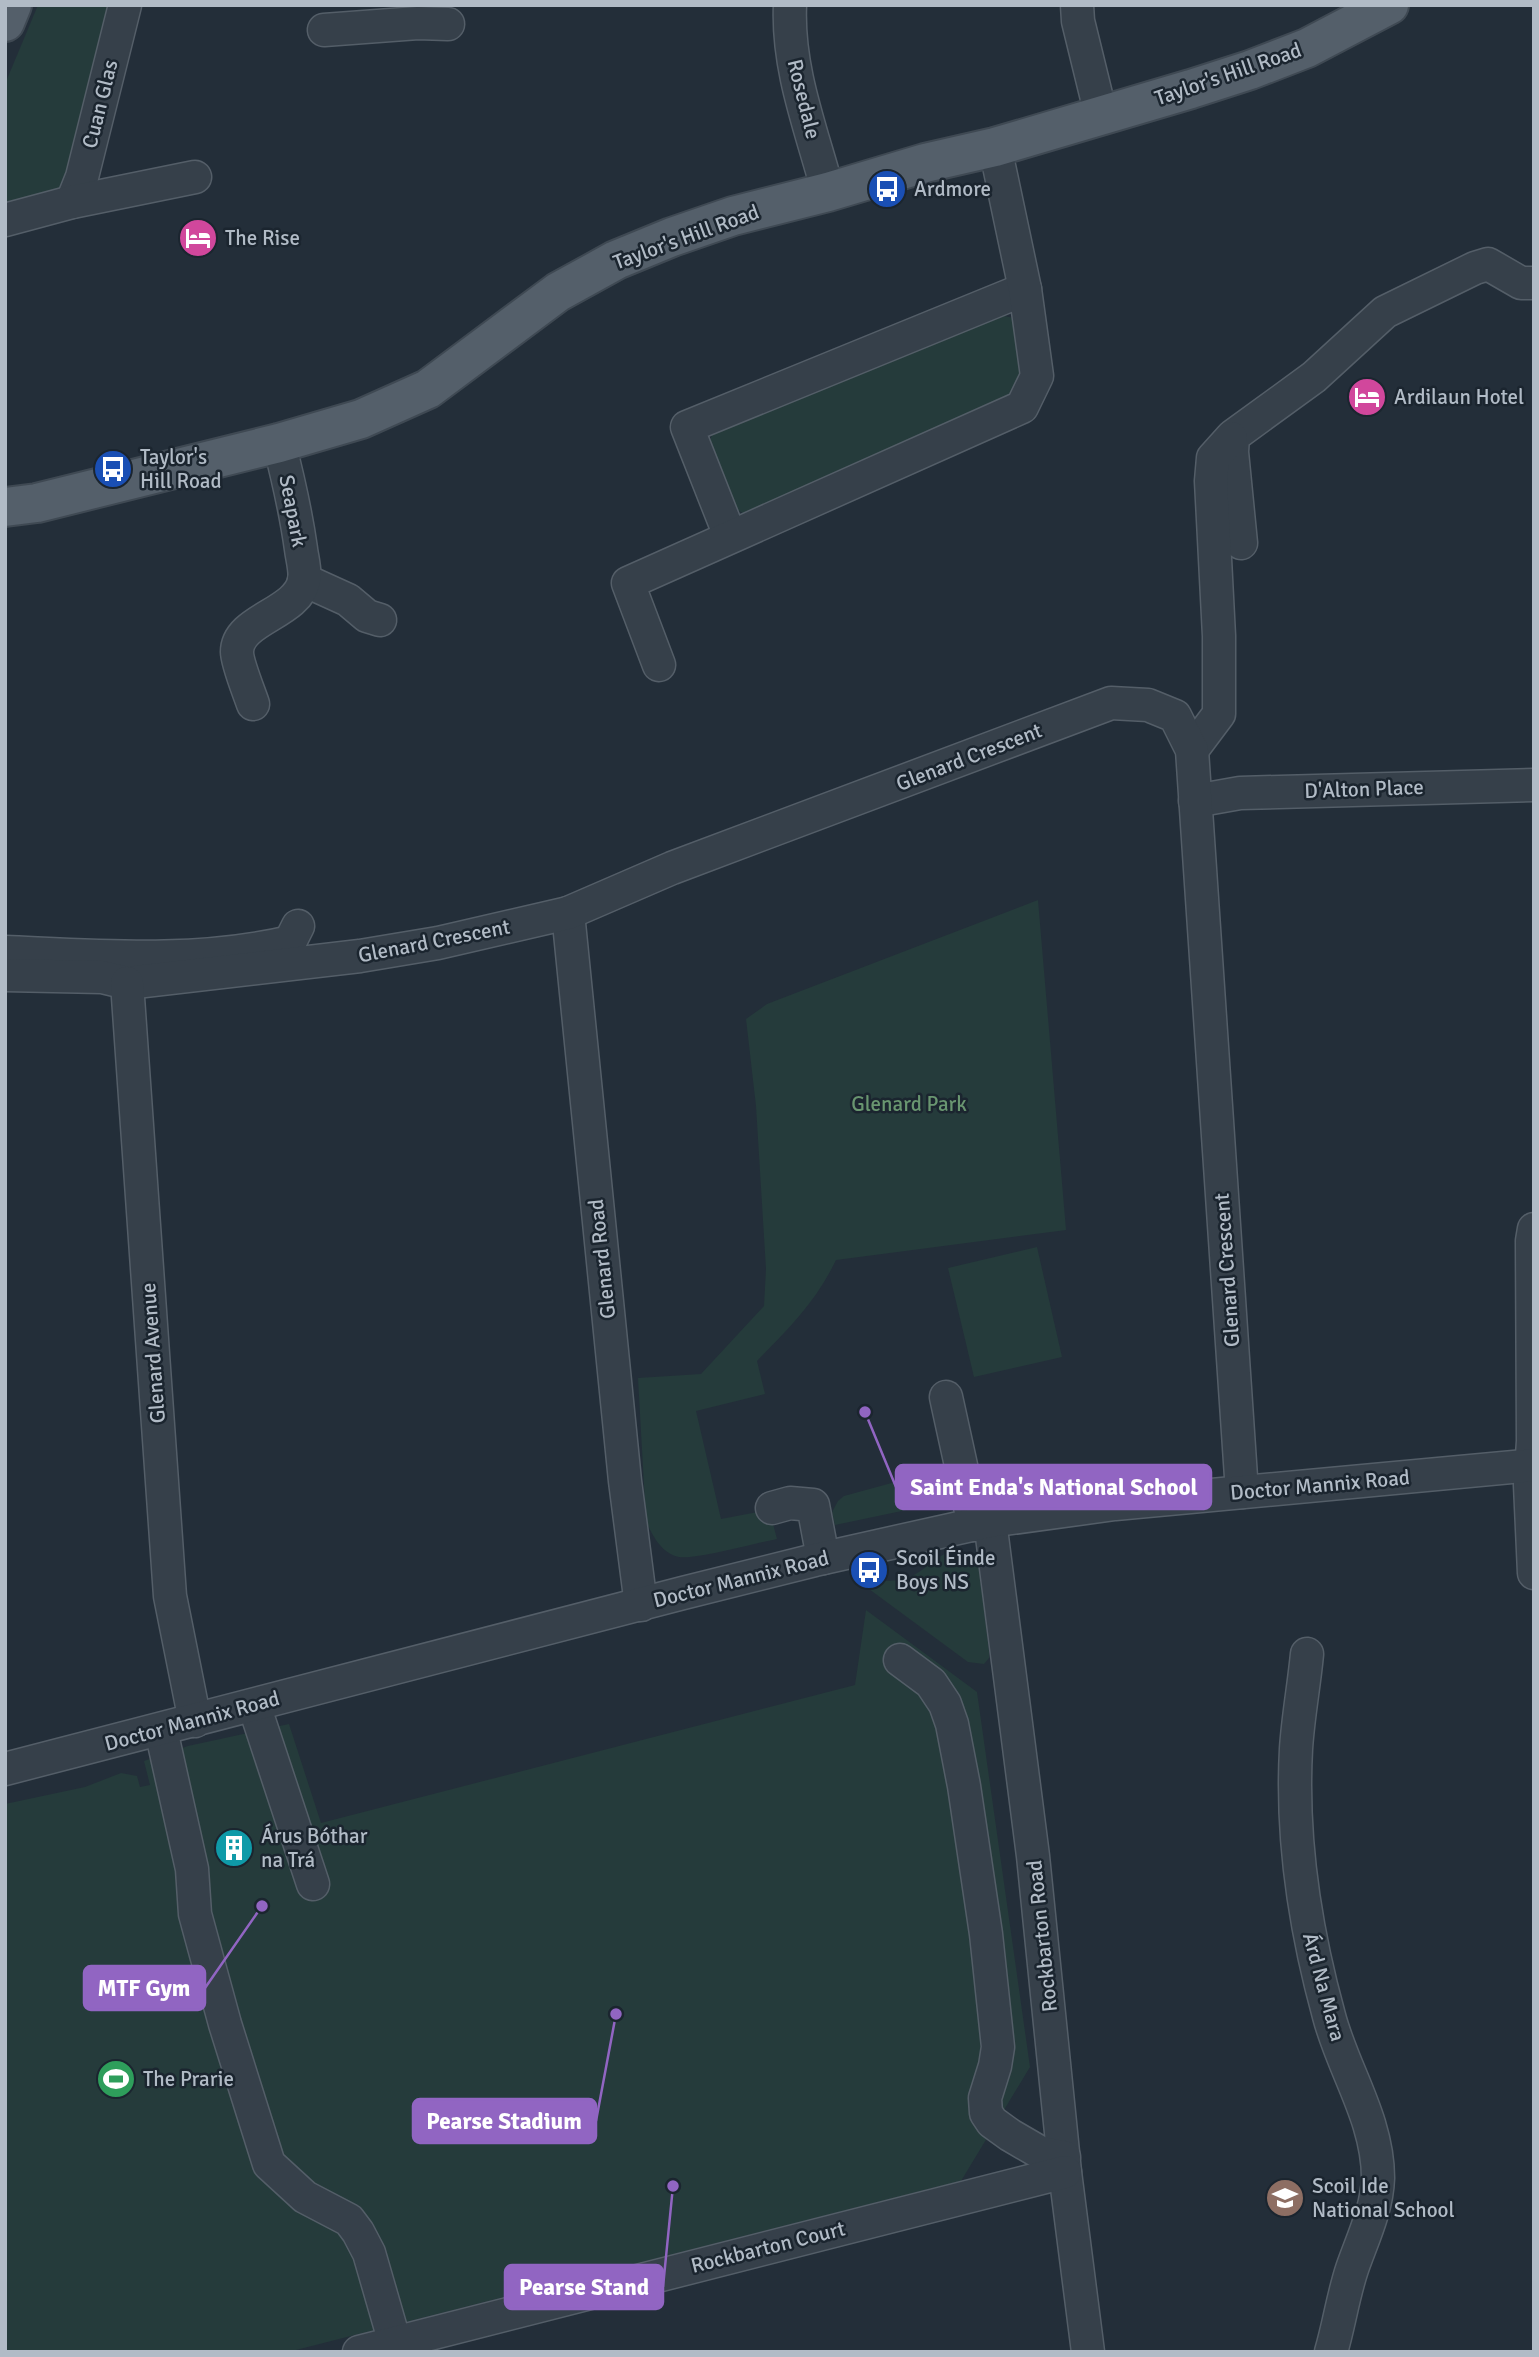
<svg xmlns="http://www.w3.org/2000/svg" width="1539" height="2357" font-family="Signika,sans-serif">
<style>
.green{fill:#253b3b}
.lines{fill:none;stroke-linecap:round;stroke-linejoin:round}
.minor-casing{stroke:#545e68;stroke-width:35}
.major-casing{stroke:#3f4953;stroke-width:42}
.minor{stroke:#36404a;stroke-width:32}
.major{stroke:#545f6a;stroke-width:38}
.labels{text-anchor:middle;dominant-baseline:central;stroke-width:5;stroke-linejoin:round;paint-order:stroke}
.street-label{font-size:21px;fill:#b1bbc6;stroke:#1b252f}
.poi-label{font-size:21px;fill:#b1bbc6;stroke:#1b252f;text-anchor:start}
.park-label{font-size:21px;fill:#699670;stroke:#1b252f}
.leader{fill:none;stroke:#9165c2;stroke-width:2.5}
.callout-dot{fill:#9165c2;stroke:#1b252f;stroke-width:2.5}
.callout{fill:#9165c2;stroke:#9165c2;stroke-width:2.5}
.callout-label{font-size:23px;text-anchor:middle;font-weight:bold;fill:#fff}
</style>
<rect width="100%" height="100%" fill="#232e39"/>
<g class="green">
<polygon points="38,5 114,5 63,186 57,193 5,208 5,84"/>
<polygon points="1004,316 1014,318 1024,375 1010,401 750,518 735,508 709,442 712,435 728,422"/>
<path d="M 1038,900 L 1066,1230 L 836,1260 C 816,1302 789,1328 757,1361 L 765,1394 L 696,1411 L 721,1519 L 763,1511 L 772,1520 L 777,1539 C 756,1543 696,1560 679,1557 C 662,1554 652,1535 646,1521 L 638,1378 L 701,1374 L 764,1306 L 766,1269 L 756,1106 L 746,1019 L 767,1004 Z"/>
<polygon points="1037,1247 1062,1357 974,1377 948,1268"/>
<polygon points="950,1467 959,1499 835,1525 832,1512 838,1501 844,1496"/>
<path d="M 952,1550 L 970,1553 L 978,1559 L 989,1651 L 989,1658 L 984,1664 L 968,1662 L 869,1589 L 869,1585 C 879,1578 896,1583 908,1578 C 924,1571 936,1557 952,1550 Z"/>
<polygon points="866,1610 977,1692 1030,2067 961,2181 288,2352 5,2352 5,1804 85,1787 121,1773 137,1776 140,1787 150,1785 144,1761 188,1746 289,1724 321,1823 855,1685"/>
</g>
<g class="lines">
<defs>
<g id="minor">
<path d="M 790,5 C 787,70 812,131 828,192"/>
<polyline points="1077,5 1078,21 1101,115"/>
<polyline points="324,30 418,23 448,24"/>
<polyline points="72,202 82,177 125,5"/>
<polyline points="5,220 72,202 195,177"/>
<polyline points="730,536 687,427 1025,289"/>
<polyline points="1241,543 1232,452 1233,436 1314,377 1385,312 1475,268 1488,264 1521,283 1534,283"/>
<polyline points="304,580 348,600 367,616 380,620"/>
<polyline points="659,665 628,583 1022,407 1037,376 1025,289 995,147"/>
<path d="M 253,704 C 249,692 237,663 237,652 C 237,619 297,614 304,581 C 306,571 302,558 301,549 C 296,513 288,478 279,443"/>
<polyline points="1192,750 1219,714 1219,636 1211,481 1213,458 1231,438"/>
<polyline points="1195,801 1240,793 1534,785"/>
<polyline points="568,913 625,1481 641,1605"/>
<path d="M 5,952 C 99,956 197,964 290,942 L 298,926"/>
<polyline points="5,975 102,977 127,983 360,956 438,943 568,913 672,868 1111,703 1148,705 1175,716 1192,750 1242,1492"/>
<polyline points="127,983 170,1596 195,1721"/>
<polyline points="1534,1229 1532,1241 1533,1441 1530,1485 1534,1573"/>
<polyline points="946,1397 974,1525"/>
<polyline points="772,1508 790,1503 813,1505 823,1558"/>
<polyline points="990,1521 1033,1856 1065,2172 1088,2352"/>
<path d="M 1307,1654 C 1304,1686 1298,1717 1296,1749 C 1291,1840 1305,1929 1329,2016 C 1343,2070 1378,2119 1378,2178 C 1377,2210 1362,2240 1352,2269 C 1343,2296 1339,2325 1331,2352"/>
<polyline points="900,1660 931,1683 945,1704 952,1724 964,1786 986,1934 998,2047 995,2066 985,2098 986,2113 992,2122 1010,2135 1041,2153 1064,2157"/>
<polyline points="254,1705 313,1884"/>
<polyline points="161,1730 192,1869 195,1914 225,2024 269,2164 305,2197 349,2220 358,2232 369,2253 395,2343"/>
<polyline points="5,1769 683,1593 815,1560 990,1521 1115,1504 1534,1465"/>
<polyline points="359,2352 1065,2172"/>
</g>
<g id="major">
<polyline points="5,22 12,5"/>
<polyline points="5,507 37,503 279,443 361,419 428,389 558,292 616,260 672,237 733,216 828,192 925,163 995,147 1191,89 1250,70 1307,48 1389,5"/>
</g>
</defs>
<use href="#minor" class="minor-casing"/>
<use href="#major" class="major-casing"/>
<use href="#minor" class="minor"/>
<use href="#major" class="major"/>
</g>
<defs>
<symbol id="bus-disc" viewBox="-11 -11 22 22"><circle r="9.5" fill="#1a4fb4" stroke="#1b252f"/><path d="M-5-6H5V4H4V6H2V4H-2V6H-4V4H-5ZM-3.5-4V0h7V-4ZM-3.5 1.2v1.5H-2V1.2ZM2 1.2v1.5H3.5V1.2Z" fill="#fff"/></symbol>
<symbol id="hotel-disc" viewBox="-11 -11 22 22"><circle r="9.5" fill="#d1479c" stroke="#1b252f"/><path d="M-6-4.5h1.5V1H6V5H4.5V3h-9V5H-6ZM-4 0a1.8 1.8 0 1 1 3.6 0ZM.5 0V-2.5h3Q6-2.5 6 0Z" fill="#fff"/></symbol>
<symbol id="building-disc" viewBox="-11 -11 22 22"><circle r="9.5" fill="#0f9aa8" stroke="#1b252f"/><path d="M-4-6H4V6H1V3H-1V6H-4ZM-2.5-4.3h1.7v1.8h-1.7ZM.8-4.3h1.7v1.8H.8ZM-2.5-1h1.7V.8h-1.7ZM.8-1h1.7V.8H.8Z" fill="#fff"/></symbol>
<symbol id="stadium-disc" viewBox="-11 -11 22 22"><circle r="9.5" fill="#2e9e5b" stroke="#1b252f"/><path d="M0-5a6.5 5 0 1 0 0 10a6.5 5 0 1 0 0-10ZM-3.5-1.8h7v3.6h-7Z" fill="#fff"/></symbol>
<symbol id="school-disc" viewBox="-11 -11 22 22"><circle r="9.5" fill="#8d6e63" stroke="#1b252f"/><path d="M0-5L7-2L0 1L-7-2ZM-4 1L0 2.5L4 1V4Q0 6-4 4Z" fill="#fff"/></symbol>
</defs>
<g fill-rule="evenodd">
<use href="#bus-disc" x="865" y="167" width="44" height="44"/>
<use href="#hotel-disc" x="176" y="216" width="44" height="44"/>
<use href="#hotel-disc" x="1345" y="375" width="44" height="44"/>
<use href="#bus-disc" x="91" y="447" width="44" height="44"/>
<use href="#bus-disc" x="847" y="1548" width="44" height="44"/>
<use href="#building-disc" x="212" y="1826" width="44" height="44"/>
<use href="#stadium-disc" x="94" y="2057" width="44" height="44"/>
<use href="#school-disc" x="1263" y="2176" width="44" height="44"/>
</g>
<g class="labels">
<g class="street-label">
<text transform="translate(1228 74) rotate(-19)">Taylor's Hill Road</text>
<text transform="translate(804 99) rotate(76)">Rosedale</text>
<text transform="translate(100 104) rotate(-76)">Cuan Glas</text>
<text transform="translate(686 237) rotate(-20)">Taylor's Hill Road</text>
<text transform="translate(293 511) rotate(79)">Seapark</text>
<text transform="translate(969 757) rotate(-21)">Glenard Crescent</text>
<text transform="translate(1364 789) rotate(-2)">D'Alton Place</text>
<text transform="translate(434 941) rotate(-11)">Glenard Crescent</text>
<text transform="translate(602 1259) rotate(-96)">Glenard Road</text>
<text transform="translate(1227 1270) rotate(-94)">Glenard Crescent</text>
<text transform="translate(153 1353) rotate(-94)">Glenard Avenue</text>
<text transform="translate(1320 1485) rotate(-5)">Doctor Mannix Road</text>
<text transform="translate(741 1579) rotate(-14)">Doctor Mannix Road</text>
<text transform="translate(192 1721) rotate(-15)">Doctor Mannix Road</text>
<text transform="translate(1042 1936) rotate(-96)">Rockbarton Road</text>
<text transform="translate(1324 1987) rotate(75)">Árd Na Mara</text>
<text transform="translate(768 2247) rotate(-14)">Rockbarton Court</text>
</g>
<g class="poi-label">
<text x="914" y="189">Ardmore</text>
<text x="225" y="238">The Rise</text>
<text x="1394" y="397">Ardilaun Hotel</text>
<text x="140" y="457">Taylor's<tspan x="140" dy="24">Hill Road</tspan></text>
<text x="896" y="1558">Scoil Éinde<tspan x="896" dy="24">Boys NS</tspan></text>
<text x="261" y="1836">Árus Bóthar<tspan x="261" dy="24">na Trá</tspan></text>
<text x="143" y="2079">The Prarie</text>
<text x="1312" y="2186">Scoil Ide<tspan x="1312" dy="24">National School</tspan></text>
</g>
<g class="park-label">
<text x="909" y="1104">Glenard Park</text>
</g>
</g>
<path class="leader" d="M865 1412L896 1487M262 1906L205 1988M616 2014L596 2121M673 2186L663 2287"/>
<g class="callout-dot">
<circle cx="865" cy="1412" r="7"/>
<circle cx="262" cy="1906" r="7"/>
<circle cx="616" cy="2014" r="7"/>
<circle cx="673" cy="2186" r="7"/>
</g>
<g class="callout">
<rect x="896" y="1465" width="315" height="44" rx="7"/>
<rect x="84" y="1966" width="121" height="44" rx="7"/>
<rect x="413" y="2099" width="183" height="44" rx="7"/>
<rect x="505" y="2265" width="158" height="44" rx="7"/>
</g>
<g class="callout-label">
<text x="1054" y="1495">Saint Enda's National School</text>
<text x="144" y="1996">MTF Gym</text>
<text x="504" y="2129">Pearse Stadium</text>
<text x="584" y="2295">Pearse Stand</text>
</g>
<rect width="1539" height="2357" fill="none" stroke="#b1bbc6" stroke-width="14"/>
</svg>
